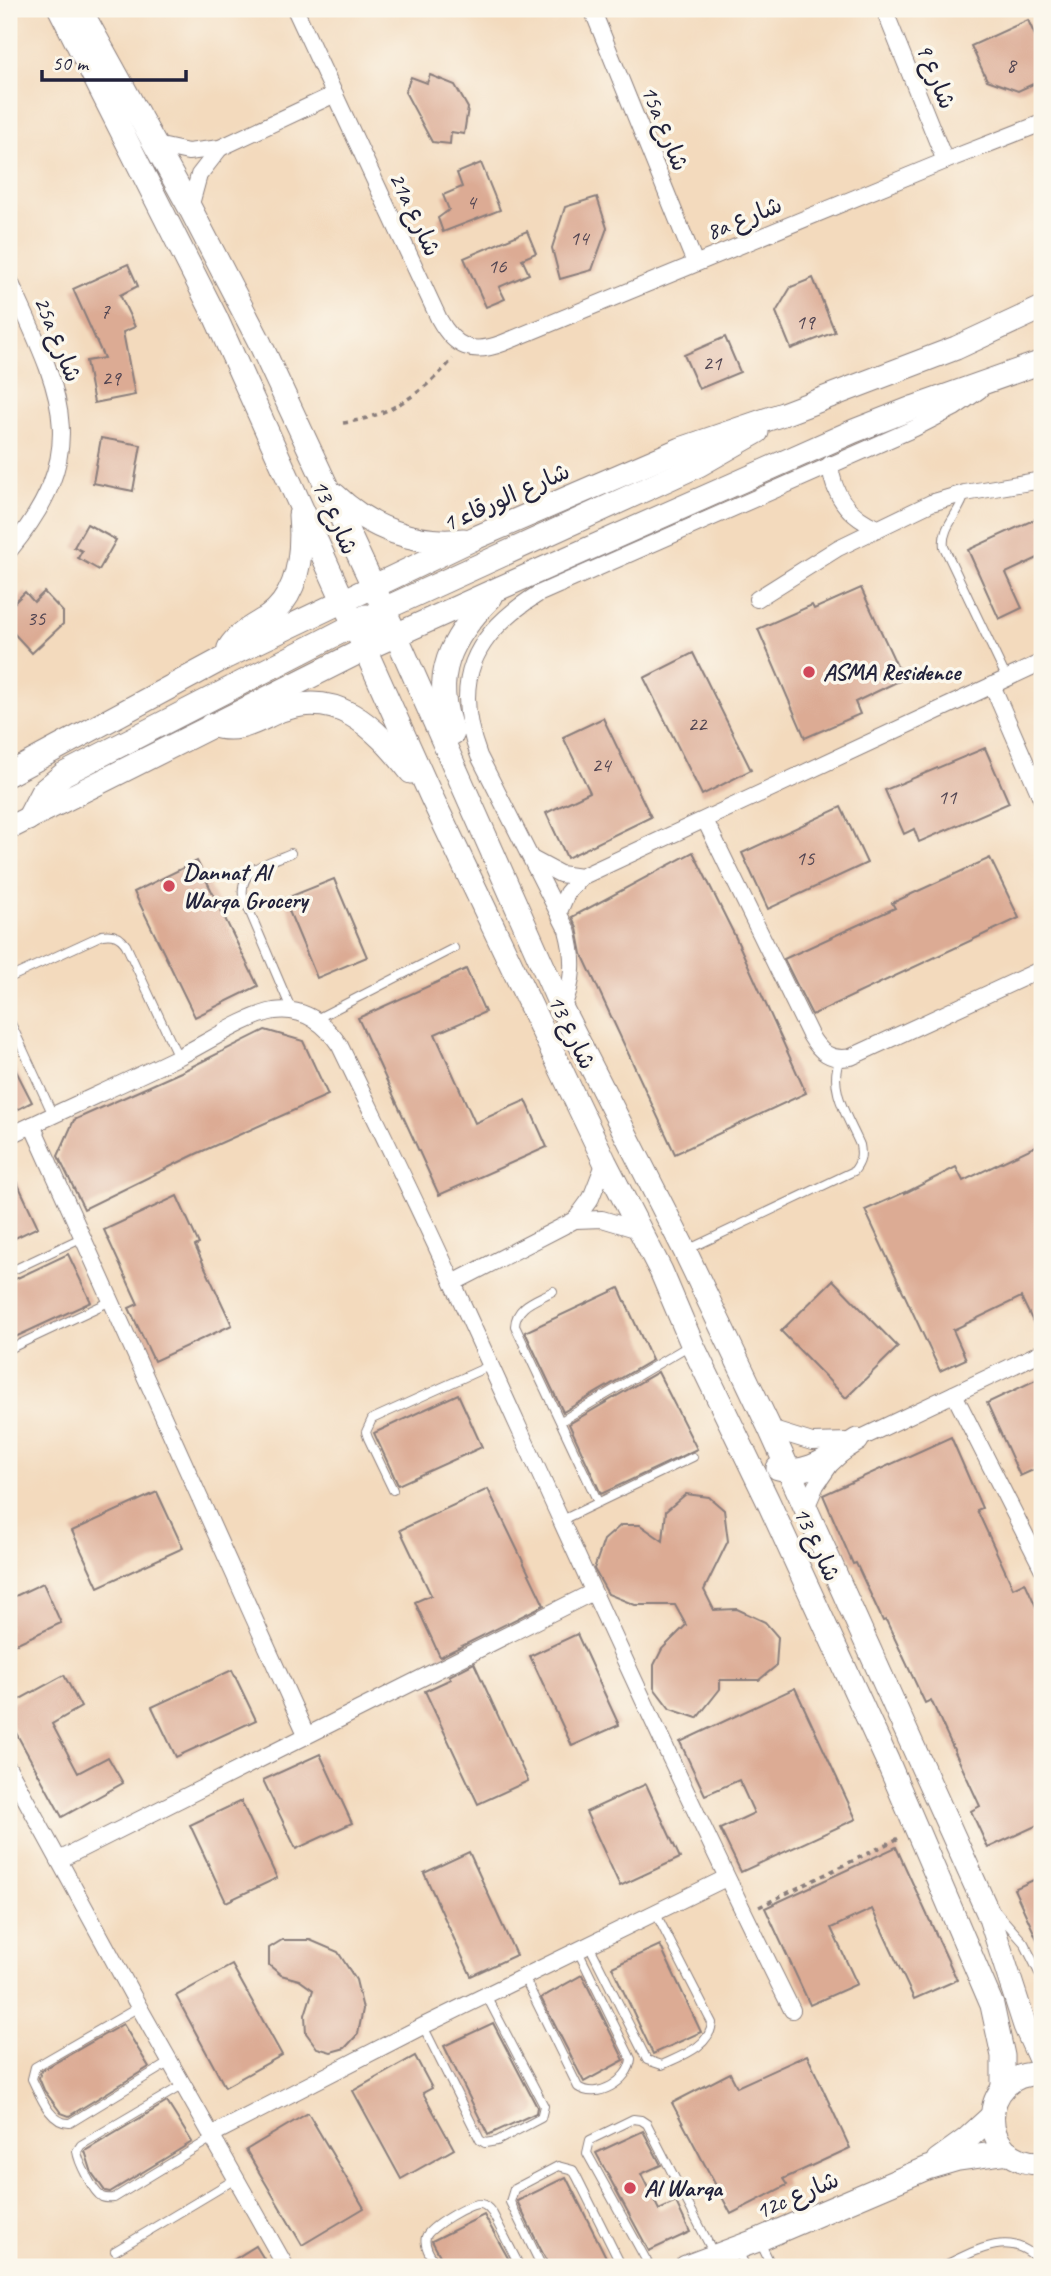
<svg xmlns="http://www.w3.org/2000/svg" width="1051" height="2276" font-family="Caveat,'Playpen Sans Arabic',sans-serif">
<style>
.building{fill:#dcab94}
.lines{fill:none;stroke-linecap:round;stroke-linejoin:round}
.lane-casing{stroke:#8a7e7c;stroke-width:10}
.street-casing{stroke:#8a7e7c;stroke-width:18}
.secondary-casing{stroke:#8a7e7c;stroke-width:25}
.path{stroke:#8a7e7c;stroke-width:3.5;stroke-dasharray:5 5;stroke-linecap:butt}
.lane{stroke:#fff;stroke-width:8}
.street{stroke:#fff;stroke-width:16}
.secondary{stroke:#fff;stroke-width:23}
.poi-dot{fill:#d1495b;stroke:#fbf7ec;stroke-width:2.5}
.labels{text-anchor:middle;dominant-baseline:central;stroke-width:7;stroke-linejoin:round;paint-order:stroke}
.number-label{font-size:21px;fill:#504451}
.street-label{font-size:24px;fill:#22223b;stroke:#fbf7ec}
.poi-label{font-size:24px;font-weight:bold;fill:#22223b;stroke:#fbf7ec;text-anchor:start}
</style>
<rect width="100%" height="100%" fill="#fbf7ec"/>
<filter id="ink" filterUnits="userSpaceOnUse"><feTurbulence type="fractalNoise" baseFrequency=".0143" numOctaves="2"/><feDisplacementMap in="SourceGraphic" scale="14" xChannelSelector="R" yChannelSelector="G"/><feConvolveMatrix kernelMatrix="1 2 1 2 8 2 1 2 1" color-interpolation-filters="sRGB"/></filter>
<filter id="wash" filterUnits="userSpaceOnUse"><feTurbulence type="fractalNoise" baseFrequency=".00686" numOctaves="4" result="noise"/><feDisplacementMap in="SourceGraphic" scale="28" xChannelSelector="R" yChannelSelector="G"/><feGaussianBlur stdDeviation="1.57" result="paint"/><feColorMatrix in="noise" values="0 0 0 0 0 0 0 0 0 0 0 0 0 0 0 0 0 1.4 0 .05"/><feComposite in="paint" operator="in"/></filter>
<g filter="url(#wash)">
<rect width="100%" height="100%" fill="#f3dabd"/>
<g id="blocks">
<g class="building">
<polygon points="1028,20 1042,51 1042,80 1018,91 987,80 971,46"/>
<polygon points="430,75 455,85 468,108 464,134 451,132 450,144 432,142 405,92 411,77 427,83"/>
<polygon points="481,163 500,210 443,232 438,218 449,210 443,195 462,187 457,173"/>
<polygon points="597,197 607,228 592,270 560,279 552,248 565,207"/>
<polygon points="527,231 536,253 522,259 529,274 499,287 505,299 486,307 464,258"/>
<polygon points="128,264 138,286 120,295 135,327 123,332 135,395 94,403 86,361 104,358 73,289"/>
<polygon points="813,278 835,332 791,349 776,312 791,287"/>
<polygon points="725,337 740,372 699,389 684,355"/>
<polygon points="101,438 141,445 133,491 93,483"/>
<polygon points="1042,516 1042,556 1006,573 1022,608 999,619 968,550"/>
<polygon points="87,524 116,540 99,570 78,558 82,551 74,547"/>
<polygon points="861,588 903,679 855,702 860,714 805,738 758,629 812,605 814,609"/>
<polygon points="25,592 34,602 44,592 63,612 63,624 32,653 9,628 9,608"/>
<polygon points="693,653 751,770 702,795 644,678"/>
<polygon points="603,718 651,817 567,858 546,813 590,792 563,737"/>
<polygon points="985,748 1009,803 919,842 914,829 904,834 885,790"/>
<polygon points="841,807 867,863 768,909 742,853"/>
<polygon points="693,852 735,936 806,1093 675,1154 582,954 577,928 572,917"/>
<polygon points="990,858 1019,918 812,1015 784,959 895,908 892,903"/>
<polygon points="197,861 258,986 195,1017 134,892"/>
<polygon points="334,879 367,957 317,978 284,899"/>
<polygon points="466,969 485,1012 435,1034 475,1123 526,1100 547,1147 439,1195 358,1018"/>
<polygon points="265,1030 303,1041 328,1095 196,1154 84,1209 58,1156 74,1120 181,1072"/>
<polygon points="9,1057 32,1102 9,1114"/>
<polygon points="1042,1143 1042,1340 1021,1297 953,1330 966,1359 940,1371 865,1210 905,1192 905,1193 956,1167 963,1181"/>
<polygon points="9,1165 38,1227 9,1241"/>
<polygon points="177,1196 199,1244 195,1246 232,1325 154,1361 129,1308 138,1304 104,1230"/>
<polygon points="68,1254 91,1302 9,1340 9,1282"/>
<polygon points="833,1280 898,1347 846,1398 781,1331"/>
<polygon points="619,1288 652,1360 563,1412 525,1332"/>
<polygon points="658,1372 697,1449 601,1494 569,1424"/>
<polygon points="1042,1377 1042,1466 1020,1476 987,1403"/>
<polygon points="458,1394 482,1447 398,1485 374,1433"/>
<polygon points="951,1437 982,1508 977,1510 1013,1588 1025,1582 1042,1620 1042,1823 988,1848 971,1811 980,1806 931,1700 925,1703 886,1620 883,1621 856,1563 853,1564 823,1495"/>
<polygon points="488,1489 544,1605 440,1657 415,1602 431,1595 400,1530"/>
<polygon points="157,1492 183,1548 98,1587 72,1531"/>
<polygon points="686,1494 709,1497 724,1510 728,1541 704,1590 714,1610 737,1609 765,1622 778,1637 776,1666 759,1680 720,1680 720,1689 697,1718 670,1709 654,1688 654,1665 662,1649 686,1625 675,1605 635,1605 608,1594 594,1569 604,1540 621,1525 640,1525 663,1541 666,1511"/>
<polygon points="43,1583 61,1623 9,1647 9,1599"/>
<polygon points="577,1634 619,1725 572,1746 530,1656"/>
<polygon points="474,1663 528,1781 478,1804 425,1691 451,1679 449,1676"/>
<polygon points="232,1670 256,1720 176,1757 152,1707"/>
<polygon points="64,1675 81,1707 52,1724 78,1773 108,1757 123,1783 62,1817 9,1720 9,1705"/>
<polygon points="795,1688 856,1819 741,1872 720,1829 754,1813 739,1780 705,1795 680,1742"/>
<polygon points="320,1754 352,1823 296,1849 263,1780"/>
<polygon points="646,1784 680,1858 620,1886 586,1812"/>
<polygon points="241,1801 277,1878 226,1902 190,1825"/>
<polygon points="896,1847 957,1980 914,1999 872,1909 831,1928 857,1984 810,2005 765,1908"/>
<polygon points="469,1852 516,1955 471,1976 424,1873"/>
<polygon points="1042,1876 1042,1950 1014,1889"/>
<polygon points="282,1940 310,1940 338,1952 356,1980 363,2009 358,2034 345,2048 331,2052 317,2048 306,2033 305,2015 313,1990 299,1980 281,1975 269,1965 269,1948"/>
<polygon points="660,1945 701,2032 653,2054 612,1967"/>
<polygon points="232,1965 282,2055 225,2087 176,1996"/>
<polygon points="582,1975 624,2060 584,2082 541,1998"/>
<polygon points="493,2023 537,2107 536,2113 488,2135 444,2046"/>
<polygon points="123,2024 149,2067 69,2116 61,2113 44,2090 39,2078 41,2071"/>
<polygon points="807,2055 850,2148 783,2179 787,2185 731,2214 672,2103 730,2073 737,2087"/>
<polygon points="415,2056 432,2088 423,2093 454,2149 401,2179 353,2091"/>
<polygon points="167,2102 192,2142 110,2192 105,2191 92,2173 85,2151"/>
<polygon points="308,2113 364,2208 302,2245 246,2150"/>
<polygon points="643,2131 661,2165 641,2174 659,2210 676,2202 690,2232 649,2251 596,2153"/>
<polygon points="566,2177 611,2267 550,2267 539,2246 517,2201"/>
<polygon points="484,2215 513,2267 446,2267 432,2241"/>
<polygon points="256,2246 269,2267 222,2267"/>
</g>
</g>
</g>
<g filter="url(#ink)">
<use href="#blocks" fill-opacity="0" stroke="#8a7e7c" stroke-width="2"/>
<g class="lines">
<defs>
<g id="lane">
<path d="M 965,493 C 961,513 941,526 944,547 L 1007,679"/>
<path d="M 291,853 C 269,863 239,867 243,896 L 292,1011"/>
<path d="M 9,978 L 102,935 C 113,933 120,936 126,945 L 178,1057"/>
<polyline points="9,1019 53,1115"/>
<polyline points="316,1019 454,948"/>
<path d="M 687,1250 L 854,1171 C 861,1162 862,1156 860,1145 C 849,1119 827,1088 840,1059"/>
<polyline points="9,1272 83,1237"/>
<path d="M 553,1291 C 537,1300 516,1305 515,1326 L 598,1502"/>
<polyline points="9,1349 111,1301"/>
<polyline points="561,1421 690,1345"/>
<polyline points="393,1490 368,1438 366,1432 372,1419 489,1366"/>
<polyline points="560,1521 693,1457"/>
<polyline points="995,1910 1024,1943 1042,1979"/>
<path d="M 589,1945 L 647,2060 L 662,2065 C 681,2056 710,2047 712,2023 L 655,1912"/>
<path d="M 524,1977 L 578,2087 C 597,2100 629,2081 631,2059 L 578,1951"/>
<path d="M 139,2007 L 35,2067 L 32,2079 C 40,2095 50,2124 70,2123 L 170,2062"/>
<polyline points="423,2026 480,2140 485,2143 497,2141 541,2118 544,2106 486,1995"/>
<path d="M 183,2085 L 81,2145 L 77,2151 C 78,2161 93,2192 102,2197 C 107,2199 109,2198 114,2198 L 212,2138"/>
<polyline points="760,2242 772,2267"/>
<polyline points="115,2251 237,2178"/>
<polyline points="738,2251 746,2267"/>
<path d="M 438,2267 C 433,2259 423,2247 426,2237 C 429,2227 471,2202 481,2204 C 487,2205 490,2210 493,2214 L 520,2267"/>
<polyline points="542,2267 510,2202 514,2189 558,2166 573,2170 577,2177 622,2267"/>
<polyline points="650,2267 587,2153 590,2140 633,2119 641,2120 647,2124 714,2254"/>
<path d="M 941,2267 C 974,2252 1015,2225 1042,2266"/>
</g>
<g id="street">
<path d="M 295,9 L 439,319 C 455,348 472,355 503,343 L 945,161 L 1042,123"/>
<polyline points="592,9 695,263"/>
<polyline points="884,9 945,161"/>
<polyline points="156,145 188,152 220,148 335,94"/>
<polyline points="190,208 199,175 220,148"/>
<path d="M 9,279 C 58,388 96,447 9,551"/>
<path d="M 830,464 C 833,495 848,516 877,528"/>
<polyline points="757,599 838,548 931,503 965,493 1042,480"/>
<polyline points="992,685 1042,800"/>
<path d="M 705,820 L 810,1035 C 820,1052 830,1061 851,1057 L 1042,969"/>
<polyline points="532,859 560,874 581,877"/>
<polyline points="559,912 567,893 581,877 1042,662"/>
<path d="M 562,1009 C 574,981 575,959 567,930 L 479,756 C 451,682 472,635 538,594 L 915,428 L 954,408 L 980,390"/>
<polyline points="32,1125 306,1734"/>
<path d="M 9,1136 C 65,1109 122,1084 178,1057 C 205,1044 246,1016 274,1011 C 304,1007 325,1023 340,1046 C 378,1125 417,1203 453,1283 C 564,1526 672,1770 792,2010"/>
<polyline points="575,1220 602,1219 642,1231"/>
<polyline points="453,1283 575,1220 591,1198 605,1162"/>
<polyline points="954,1394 1042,1568"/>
<polyline points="770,1429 812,1442 851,1441"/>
<polyline points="806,1508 816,1485 830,1465 857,1440 1042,1352"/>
<polyline points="9,1769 139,2007 286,2267"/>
<polyline points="59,1860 593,1592"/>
<polyline points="211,2135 423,2026 726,1878"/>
</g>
<g id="secondary">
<polyline points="60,9 216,318 432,798 605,1162 661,1271 692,1344 767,1499 887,1760 992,2005 1003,2056 1003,2088"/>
<polyline points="80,9 190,208 258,339 396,635 562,1009 685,1251 770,1429 989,1915 1025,2026 1042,2064"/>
<path d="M 335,495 C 369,528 417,546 464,540"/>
<path d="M 229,648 C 238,633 254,626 268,617 C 300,594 303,551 300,515"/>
<polyline points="365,649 370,627 384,609 699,465 757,432"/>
<path d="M 211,725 C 236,733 251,724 272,714 C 335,684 375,727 411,772"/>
<path d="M 453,733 C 430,676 451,638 491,597"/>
<polyline points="9,774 226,657 475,538 681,449 783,414 956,348 1042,308"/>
<polyline points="28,819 42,792 64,774 323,641 354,625 366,616"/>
<polyline points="9,828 365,649 500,588 854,431 915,407 1042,362"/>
<path d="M 778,1468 C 807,1478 832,1455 857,1440"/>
<path d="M 1042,2074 C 976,2070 976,2165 1042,2163"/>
<polyline points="938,2160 967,2139 992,2116"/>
<polyline points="686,2267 758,2240 927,2168 958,2159 1008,2152"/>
</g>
</defs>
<use href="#lane" class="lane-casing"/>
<use href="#street" class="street-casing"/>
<use href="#secondary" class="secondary-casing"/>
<g class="path">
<path d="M 343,423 C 388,417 423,393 453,359"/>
<polyline points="759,1907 899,1838"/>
</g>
<use href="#lane" class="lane"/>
<use href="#street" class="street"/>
<use href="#secondary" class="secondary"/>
</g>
</g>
<g class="poi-dot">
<circle cx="809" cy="672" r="7"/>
<circle cx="169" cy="886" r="7"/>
<circle cx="630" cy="2188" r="7"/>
</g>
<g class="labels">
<g class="number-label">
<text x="1011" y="65">8</text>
<text x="471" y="202">4</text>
<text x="579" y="238">14</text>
<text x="497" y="266">16</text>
<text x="105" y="311">7</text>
<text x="805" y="322">19</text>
<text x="712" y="363">21</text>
<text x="111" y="378">29</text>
<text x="36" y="618">35</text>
<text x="697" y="724">22</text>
<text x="601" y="765">24</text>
<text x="947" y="797">11</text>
<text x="805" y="858">15</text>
</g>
<g class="street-label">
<text transform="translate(936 76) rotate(68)">شارع 9</text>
<text transform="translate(665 128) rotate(68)">15a شارع</text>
<text transform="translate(415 214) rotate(65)">21a شارع</text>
<text transform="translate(744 218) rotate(-22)">8a شارع</text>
<text transform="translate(58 339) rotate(68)">25a شارع</text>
<text transform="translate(506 497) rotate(-24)">شارع الورقاء 1</text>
<text transform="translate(335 517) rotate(66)">شارع 13</text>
<text transform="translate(572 1032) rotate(64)">شارع 13</text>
<text transform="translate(817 1544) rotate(65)">شارع 13</text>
<text transform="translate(797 2195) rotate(-23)">12c شارع</text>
</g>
<g class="poi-label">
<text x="823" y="672">ASMA Residence</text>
<text x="183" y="872">Dannat Al<tspan x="183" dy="28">Warqa Grocery</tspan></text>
<text x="644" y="2188">Al Warqa</text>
</g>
</g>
<rect width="1051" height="2276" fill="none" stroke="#fbf7ec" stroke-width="35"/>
<path d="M42 70v10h144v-10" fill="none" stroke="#22223b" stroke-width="3.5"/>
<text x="52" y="70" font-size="21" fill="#22223b" stroke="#fbf7ec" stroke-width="5" paint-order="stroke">50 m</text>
</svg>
